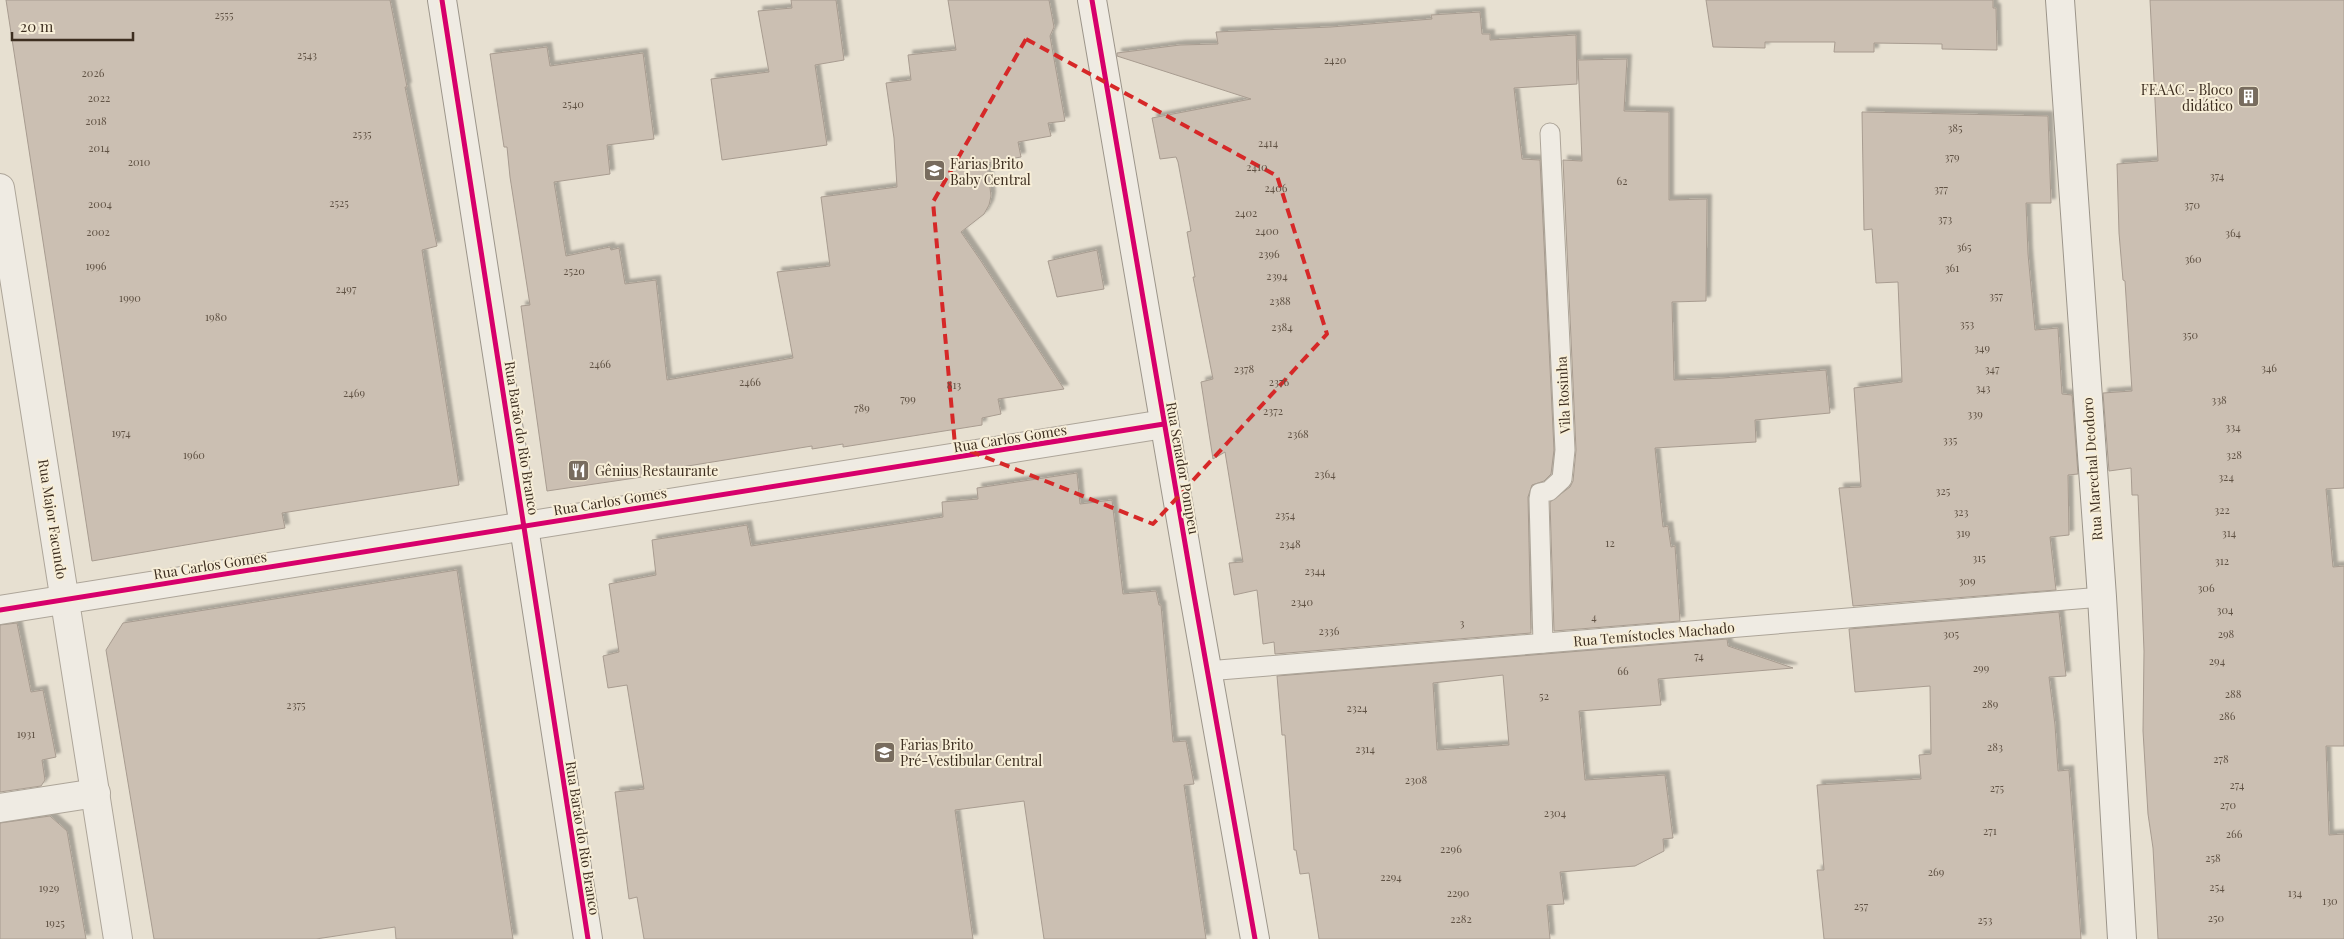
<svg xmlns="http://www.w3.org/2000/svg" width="2344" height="939" font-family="'Playfair Display',serif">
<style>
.building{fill:#cbbfb2;stroke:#a89c90;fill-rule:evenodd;filter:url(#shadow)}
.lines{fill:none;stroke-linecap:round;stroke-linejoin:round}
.lane-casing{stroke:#ada599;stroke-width:21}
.street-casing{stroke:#ada599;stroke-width:30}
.secondary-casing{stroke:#9c958a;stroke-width:30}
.lane{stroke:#efebe3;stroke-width:19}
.street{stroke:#efebe3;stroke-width:28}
.secondary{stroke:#efebe3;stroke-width:28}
.cycleway-casing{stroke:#f7eed8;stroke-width:8}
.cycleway{stroke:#d6006c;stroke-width:5}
.marked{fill:none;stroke:#d62828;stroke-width:4;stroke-dasharray:10 6;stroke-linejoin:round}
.labels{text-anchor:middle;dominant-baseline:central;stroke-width:4;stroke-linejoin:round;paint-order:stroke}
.number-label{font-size:11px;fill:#605244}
.poi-label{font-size:14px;fill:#3d2e20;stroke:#f7eed8;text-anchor:start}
.street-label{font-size:14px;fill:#3d2e20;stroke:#f7eed8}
</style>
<defs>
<filter id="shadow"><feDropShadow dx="4.5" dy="-4.5" stdDeviation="1" flood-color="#0004"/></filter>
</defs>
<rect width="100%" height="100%" fill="#e7e0d1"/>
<g class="building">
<polygon points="6,0 390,0 407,87 405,87 437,246 422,250 459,485 282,513 285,528 92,561"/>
<polygon points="791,0 836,0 844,60 815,65 827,145 722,160 711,79 769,72 758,11 792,8"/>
<polygon points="948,0 1049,0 1054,27 1050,36 1065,121 1048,123 1051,136 1018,142 1021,157 987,163 991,196 989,205 984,214 961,232 981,261 1064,389 998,399 1001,414 982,418 982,425 843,447 843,444 812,449 812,446 669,469 669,473 547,491 521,306 530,305 510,177 507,147 504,147 490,54 547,47 550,66 643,53 654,139 607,145 610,174 554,182 566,256 610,247 611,250 619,248 625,284 656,280 667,380 793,358 777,272 830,266 821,197 897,187 894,138 886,83 911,80 908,55 956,50"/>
<polygon points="1706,0 1993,0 1993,8 1996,8 1997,50 1942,49 1942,44 1874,43 1874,52 1834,52 1835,42 1765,42 1765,48 1713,47"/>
<polygon points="2150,0 2344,0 2344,488 2326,489 2333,567 2344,566 2344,746 2326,746 2329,835 2344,834 2344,939 2158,939 2153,848 2148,814 2143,731 2144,651 2138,495 2132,495 2131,468 2109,471 2103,393 2132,391 2125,281 2123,280 2119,233 2117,164 2158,161"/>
<polygon points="1480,12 1482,34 1490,34 1490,40 1576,35 1577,84 1514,88 1522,159 1540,160 1554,450 1551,474 1544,481 1532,485 1528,497 1531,633 1275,654 1274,642 1263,644 1257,590 1234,595 1229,563 1243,562 1225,452 1213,459 1201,382 1213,379 1193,277 1195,277 1187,232 1191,231 1178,162 1176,157 1160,159 1152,118 1251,99 1117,56 1117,53 1180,45 1218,44 1216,32 1331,27 1432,19 1431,15"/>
<polygon points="1627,59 1624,111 1669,112 1669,200 1707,199 1706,301 1672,302 1674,380 1723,378 1826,370 1830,413 1755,420 1756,442 1655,448 1663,527 1668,526 1671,547 1675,546 1680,621 1554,631 1550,502 1570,487 1573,481 1576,450 1563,160 1582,161 1578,60"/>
<polygon points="1862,112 2048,116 2051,203 2026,203 2028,254 2035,330 2058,328 2062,394 2072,395 2078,474 2068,475 2069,535 2050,537 2056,590 1853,606 1839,488 1861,487 1854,388 1902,382 1898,282 1876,283 1872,229 1864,230"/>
<polygon points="1097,250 1104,289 1057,297 1048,261"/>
<polygon points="1077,473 1080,504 1112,500 1123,594 1156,591 1159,605 1161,605 1173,742 1186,741 1194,784 1184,785 1206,939 1044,939 1024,801 955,810 973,939 644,939 637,897 629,899 615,792 644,789 627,685 608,688 603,656 619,652 609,584 656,575 652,540 747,525 751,546 943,517 942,502 978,499 977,488"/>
<polygon points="457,570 513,939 396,939 395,927 316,939 154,939 106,650 123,623"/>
<polygon points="2059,612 2066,676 2049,677 2055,725 2058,771 2069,770 2081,939 1824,939 1817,870 1824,870 1817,785 1921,779 1919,755 1931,754 1930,686 1855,692 1849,629"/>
<polygon points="17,623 31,692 43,690 56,757 42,760 45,780 41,786 0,792 0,625"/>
<path d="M 1727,639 L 1728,646 L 1793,668 L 1658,679 L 1661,705 L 1579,711 L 1585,780 L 1665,775 L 1673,838 L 1663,839 L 1664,851 L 1635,866 L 1560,872 L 1564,904 L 1547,905 L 1550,939 L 1319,939 L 1309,873 L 1300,874 L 1296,850 L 1294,850 L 1285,735 L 1282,735 L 1277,676 ZM 1503,675 L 1509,745 L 1437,750 L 1433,683 Z"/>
<polygon points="50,816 67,831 86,939 0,939 0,823"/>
</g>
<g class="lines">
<defs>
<g id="lane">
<polyline points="1543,643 1539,499 1540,493 1549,491 1562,479 1565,450 1550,133"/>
<polyline points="1207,671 2102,597"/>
</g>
<g id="street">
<polyline points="0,188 118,939"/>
<polyline points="0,610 1164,424"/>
<polyline points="0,808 96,793"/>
</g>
<g id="secondary">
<polyline points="442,0 588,939"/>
<polyline points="1092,0 1193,590 1255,939"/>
<polyline points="2060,0 2102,597 2122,939"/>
</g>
</defs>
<use href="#lane" class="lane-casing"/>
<use href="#street" class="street-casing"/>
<use href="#secondary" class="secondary-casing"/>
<use href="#lane" class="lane"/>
<use href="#street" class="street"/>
<use href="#secondary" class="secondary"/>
<defs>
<g id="cycleway">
<polyline points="442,0 588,939"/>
<polyline points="1092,0 1193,590 1255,939"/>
<polyline points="0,610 1164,424"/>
</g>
</defs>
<use href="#cycleway" class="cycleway-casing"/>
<use href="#cycleway" class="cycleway"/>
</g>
<path class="marked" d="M 1026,39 L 1277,176 L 1327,334 L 1153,524 L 955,445 L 933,202 Z"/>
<defs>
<symbol id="building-square" viewBox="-11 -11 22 22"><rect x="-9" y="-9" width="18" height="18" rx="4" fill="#786c5e" stroke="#f7eed8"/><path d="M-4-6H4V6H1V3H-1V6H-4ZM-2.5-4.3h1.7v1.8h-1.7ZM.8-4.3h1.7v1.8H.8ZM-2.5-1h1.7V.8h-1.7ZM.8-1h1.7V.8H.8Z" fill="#fff"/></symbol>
<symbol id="school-square" viewBox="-11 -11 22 22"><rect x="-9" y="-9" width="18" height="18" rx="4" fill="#786c5e" stroke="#f7eed8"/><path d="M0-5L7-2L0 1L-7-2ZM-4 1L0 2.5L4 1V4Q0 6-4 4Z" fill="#fff"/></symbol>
<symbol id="restaurant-square" viewBox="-11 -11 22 22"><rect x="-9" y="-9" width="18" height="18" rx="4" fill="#786c5e" stroke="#f7eed8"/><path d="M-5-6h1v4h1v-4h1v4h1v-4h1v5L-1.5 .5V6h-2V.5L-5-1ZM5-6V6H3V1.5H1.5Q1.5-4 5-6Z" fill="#fff"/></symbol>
</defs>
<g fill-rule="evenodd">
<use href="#building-square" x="2236" y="84" width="25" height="25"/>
<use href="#school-square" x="922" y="158" width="25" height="25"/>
<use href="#restaurant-square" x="566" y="458" width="25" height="25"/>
<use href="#school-square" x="872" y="740" width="25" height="25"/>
</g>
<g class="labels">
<g class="number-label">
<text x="224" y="14">2555</text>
<text x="307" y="54">2543</text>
<text x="1335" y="59">2420</text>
<text x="93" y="72">2026</text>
<text x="99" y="97">2022</text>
<text x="573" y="103">2540</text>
<text x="96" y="120">2018</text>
<text x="1955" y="127">385</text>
<text x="362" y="133">2535</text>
<text x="1268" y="142">2414</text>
<text x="99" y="147">2014</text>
<text x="1952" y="156">379</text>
<text x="139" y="161">2010</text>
<text x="1257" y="166">2410</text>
<text x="2217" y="175">374</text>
<text x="1622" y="180">62</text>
<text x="1276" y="187">2406</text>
<text x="1941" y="188">377</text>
<text x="339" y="202">2525</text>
<text x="100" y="203">2004</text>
<text x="2192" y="204">370</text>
<text x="1246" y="212">2402</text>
<text x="1945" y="218">373</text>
<text x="1267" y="230">2400</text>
<text x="98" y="231">2002</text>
<text x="2233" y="232">364</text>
<text x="1964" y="246">365</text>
<text x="1269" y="253">2396</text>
<text x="2193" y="258">360</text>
<text x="96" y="265">1996</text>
<text x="1952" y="267">361</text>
<text x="574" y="270">2520</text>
<text x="1277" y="275">2394</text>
<text x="346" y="288">2497</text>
<text x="1996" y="295">357</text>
<text x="130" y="297">1990</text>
<text x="1280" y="300">2388</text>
<text x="216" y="316">1980</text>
<text x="1967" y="323">353</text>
<text x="1282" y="326">2384</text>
<text x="2190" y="334">350</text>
<text x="1982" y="347">349</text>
<text x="600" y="363">2466</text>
<text x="2269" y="367">346</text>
<text x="1244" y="368">2378</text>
<text x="1992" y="368">347</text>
<text x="750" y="381">2466</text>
<text x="1279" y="381">2376</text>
<text x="954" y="384">813</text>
<text x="1983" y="387">343</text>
<text x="354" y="392">2469</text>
<text x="908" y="398">799</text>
<text x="2219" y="399">338</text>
<text x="862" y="407">789</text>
<text x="1273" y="410">2372</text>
<text x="1975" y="413">339</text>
<text x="2233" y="426">334</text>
<text x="121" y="432">1974</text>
<text x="1298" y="433">2368</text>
<text x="1950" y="439">335</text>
<text x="194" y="454">1960</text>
<text x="2234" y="454">328</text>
<text x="1325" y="473">2364</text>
<text x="2226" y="476">324</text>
<text x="1943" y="490">325</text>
<text x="2222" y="509">322</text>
<text x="1961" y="511">323</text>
<text x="1285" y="514">2354</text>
<text x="1963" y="532">319</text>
<text x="2229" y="532">314</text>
<text x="1610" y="542">12</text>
<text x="1290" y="543">2348</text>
<text x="1979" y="557">315</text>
<text x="2222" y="560">312</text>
<text x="1315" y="570">2344</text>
<text x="1967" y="580">309</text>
<text x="2206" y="587">306</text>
<text x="1302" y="601">2340</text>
<text x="2225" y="609">304</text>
<text x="1594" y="616">4</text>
<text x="1462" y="622">3</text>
<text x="1329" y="630">2336</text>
<text x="1951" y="633">305</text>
<text x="2226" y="633">298</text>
<text x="1699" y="655">74</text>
<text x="2217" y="660">294</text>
<text x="1981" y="667">299</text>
<text x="1623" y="670">66</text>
<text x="2233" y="693">288</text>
<text x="1544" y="695">52</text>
<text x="1990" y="703">289</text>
<text x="296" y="704">2375</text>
<text x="1357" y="707">2324</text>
<text x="2227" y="715">286</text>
<text x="26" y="733">1931</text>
<text x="1995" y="746">283</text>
<text x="1365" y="748">2314</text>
<text x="2221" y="758">278</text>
<text x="1416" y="779">2308</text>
<text x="2237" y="784">274</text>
<text x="1997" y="787">275</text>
<text x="2228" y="804">270</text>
<text x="1555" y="812">2304</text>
<text x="1990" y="830">271</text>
<text x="2234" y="833">266</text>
<text x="1451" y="848">2296</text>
<text x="2213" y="857">258</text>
<text x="1936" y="871">269</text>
<text x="1391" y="876">2294</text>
<text x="2217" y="886">254</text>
<text x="49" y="887">1929</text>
<text x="1458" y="892">2290</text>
<text x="2295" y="892">134</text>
<text x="2330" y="900">130</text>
<text x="1861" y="905">257</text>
<text x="2216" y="917">250</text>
<text x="1461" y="918">2282</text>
<text x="1985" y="919">253</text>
<text x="55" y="922">1925</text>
</g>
<g class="poi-label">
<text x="2233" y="89" text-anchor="end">FEAAC - Bloco<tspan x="2233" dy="16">didático</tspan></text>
<text x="950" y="163">Farias Brito<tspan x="950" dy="16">Baby Central</tspan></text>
<text x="595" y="470">Gênius Restaurante</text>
<text x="900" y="744">Farias Brito<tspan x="900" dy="16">Pré-Vestibular Central</tspan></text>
</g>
<g class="street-label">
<text transform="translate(1563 395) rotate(-93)">Vila Rosinha</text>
<text transform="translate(522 438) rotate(81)">Rua Barão do Rio Branco</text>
<text transform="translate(1010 438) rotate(-9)">Rua Carlos Gomes</text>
<text transform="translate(1183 468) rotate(80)">Rua Senador Pompeu</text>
<text transform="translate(2092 469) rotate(-94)">Rua Marechal Deodoro</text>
<text transform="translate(610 501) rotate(-9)">Rua Carlos Gomes</text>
<text transform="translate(53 519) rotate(81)">Rua Major Facundo</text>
<text transform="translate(210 565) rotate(-9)">Rua Carlos Gomes</text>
<text transform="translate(1654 634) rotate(-5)">Rua Temístocles Machado</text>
<text transform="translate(583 838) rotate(81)">Rua Barão do Rio Branco</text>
</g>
</g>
<path d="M12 32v8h121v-8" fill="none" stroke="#3d2e20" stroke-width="2.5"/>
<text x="20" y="32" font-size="15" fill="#3d2e20" stroke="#f7eed8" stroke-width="4" paint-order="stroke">20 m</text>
</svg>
